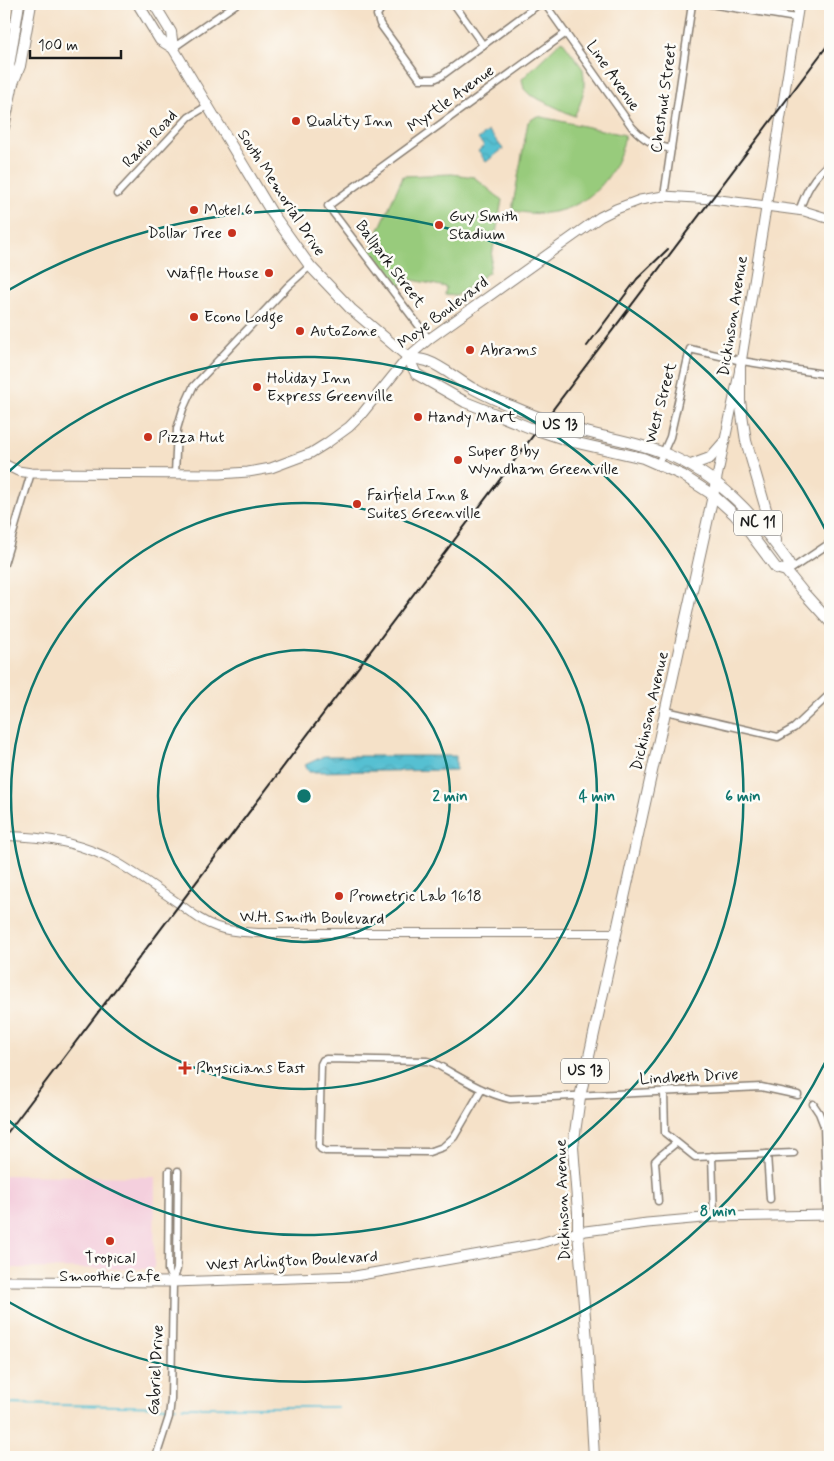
<svg xmlns="http://www.w3.org/2000/svg" width="834" height="1461" font-family="Mynerve,sans-serif">
<style>
.built{fill:#f4cfdd}
.grass{fill:#98cb7c;stroke:#5a744c}
.water{fill:url(#water-waves);stroke:#396e77}
.lines{fill:none;stroke-linecap:round;stroke-linejoin:round}
.stream{stroke:#56c0d2;stroke-width:2}
.minor-casing{stroke:#887e72;stroke-width:9}
.tertiary-casing{stroke:#887e72;stroke-width:10}
.secondary-casing{stroke:#887e72;stroke-width:11}
.primary-casing{stroke:#887e72;stroke-width:12}
.minor{stroke:#fff;stroke-width:6}
.tertiary{stroke:#fff;stroke-width:8}
.secondary{stroke:#fff;stroke-width:9}
.primary{stroke:#fff;stroke-width:10}
.rail{stroke:#1c1c1c;stroke-width:2}
.ring{fill:none;stroke:#0f766e;stroke-width:2.5}
.poi-dot{fill:#c8321e;stroke:#fdfcf7;stroke-width:2}
.labels{text-anchor:middle;dominant-baseline:central;stroke-width:5;stroke-linejoin:round;paint-order:stroke}
.shield{fill:#fdfcf7;stroke:#605f5e;stroke-width:1}
.shield-label{font-size:15px;font-weight:bold;fill:#1c1c1c}
.street-label{font-size:16px;fill:#1c1c1c;stroke:#fdfcf7}
.poi-label{font-size:16px;fill:#1c1c1c;stroke:#fdfcf7;text-anchor:start}
.centre{fill:#0f766e;stroke:#fdfcf7;stroke-width:2.5}
.ring-label{font-size:15px;text-anchor:middle;font-weight:bold;fill:#0f766e;stroke:#fdfcf7;stroke-width:5;stroke-linejoin:round;paint-order:stroke}
</style>
<defs>
<pattern id="water-waves" width="16" height="10" patternUnits="userSpaceOnUse" patternTransform="scale(1.25)"><rect width="16" height="10" fill="#56c0d2"/><path d="M0 5q4-4 8 0t8 0" fill="none" stroke="#4aa4b4"/></pattern>
</defs>
<rect width="100%" height="100%" fill="#fdfcf7"/>
<filter id="ink" filterUnits="userSpaceOnUse"><feTurbulence type="fractalNoise" baseFrequency=".02" numOctaves="2"/><feDisplacementMap in="SourceGraphic" scale="10" xChannelSelector="R" yChannelSelector="G"/><feConvolveMatrix kernelMatrix="1 2 1 2 8 2 1 2 1" color-interpolation-filters="sRGB"/></filter>
<filter id="wash" filterUnits="userSpaceOnUse"><feTurbulence type="fractalNoise" baseFrequency=".0096" numOctaves="4" result="noise"/><feDisplacementMap in="SourceGraphic" scale="20" xChannelSelector="R" yChannelSelector="G"/><feGaussianBlur stdDeviation="1.12" result="paint"/><feColorMatrix in="noise" values="0 0 0 0 0 0 0 0 0 0 0 0 0 0 0 0 0 1.4 0 .05"/><feComposite in="paint" operator="in"/></filter>
<g filter="url(#wash)">
<rect width="100%" height="100%" fill="#f5e1c8"/>
<polygon class="built" points="4,1175 155,1177 154,1269 4,1268"/>
<g class="grass">
<path d="M 562,40 L 583,69 C 586,87 583,101 574,116 L 530,95 L 524,89 L 522,79 Z"/>
<path d="M 537,116 L 625,135 C 616,190 567,225 512,210 L 528,122 Z"/>
<polygon points="452,174 474,177 502,200 489,272 456,296 445,295 446,287 408,279 397,288 370,250 403,176"/>
</g>
<g class="water">
<polygon points="489,131 503,149 486,162 478,151 484,146 478,139"/>
<polygon points="324,756 456,756 456,770 309,772 305,765"/>
</g>
<g class="lines">
<g class="stream">
<polyline points="4,1404 176,1407"/>
<polyline points="183,1407 338,1407"/>
</g>
</g>
</g>
<g filter="url(#ink)">
<g class="lines">
<defs>
<g id="minor">
<polyline points="384,4 377,15 380,24 420,79 434,79 441,76 539,4"/>
<polyline points="454,4 483,45"/>
<path d="M 545,4 L 632,127 C 645,141 652,144 671,149"/>
<polyline points="710,4 796,18"/>
<polyline points="4,23 16,26"/>
<polyline points="173,48 236,4"/>
<polyline points="117,194 189,117 207,106"/>
<polyline points="664,196 692,4"/>
<path d="M 799,211 C 806,191 813,177 830,163"/>
<polyline points="429,339 328,206 566,33"/>
<polyline points="658,464 670,437 690,349 742,361 830,375"/>
<polyline points="175,474 177,429 183,409 193,387 288,286 310,266"/>
<polyline points="4,564 31,473"/>
<polyline points="787,572 830,543"/>
<polyline points="666,711 778,737 794,728 830,694"/>
<path d="M 482,1089 L 454,1137 L 443,1147 L 429,1152 L 325,1151 L 321,1149 L 319,1146 L 321,1064 L 323,1060 L 326,1059 L 427,1061 L 434,1063 C 458,1076 483,1093 510,1099 L 761,1087 L 798,1095"/>
<polyline points="664,1092 665,1133 695,1157 794,1153"/>
<polyline points="813,1104 819,1113 824,1126 827,1215"/>
<polyline points="767,1154 770,1199"/>
<polyline points="712,1156 714,1217"/>
<polyline points="169,1171 168,1270 173,1282"/>
<polyline points="658,1201 655,1161 660,1156 676,1143"/>
<polyline points="156,1457 169,1417 171,1399 173,1282 177,1269 178,1171"/>
</g>
<path id="tertiary" d="M 4,836 C 43,836 83,843 118,863 C 138,875 158,889 178,903 C 190,912 202,922 217,927 C 230,932 244,932 258,933 L 615,933"/>
<g id="secondary">
<polyline points="4,464 18,471 31,473 219,474 248,472 271,468 311,453 327,443 349,427 361,415 408,357 429,339 600,217 616,209 640,200 664,196 712,199 766,206 804,211 830,219"/>
<polyline points="716,482 740,369 799,4"/>
<polyline points="4,1281 173,1282 355,1276 537,1244 578,1232 647,1223 714,1217 830,1215"/>
</g>
<g id="primary">
<polyline points="138,4 160,40 173,48"/>
<polyline points="154,4 171,32 173,48 272,213 310,266 351,309 408,357 416,374 465,402 528,427 573,442 643,458 682,475 713,495 734,514 749,532 776,568 786,571 803,592 830,622"/>
<polyline points="13,83 9,66 19,4"/>
<polyline points="4,127 13,83 20,66 31,4"/>
<path d="M 408,357 C 414,359 421,359 427,361 C 442,366 458,380 472,388 C 485,395 500,402 514,407 C 537,417 561,426 586,432 C 613,439 640,443 666,454 C 719,475 755,516 787,560 L 789,564 L 786,571"/>
<polyline points="740,369 740,401 746,441 775,540"/>
<polyline points="691,465 710,458 724,442"/>
<polyline points="594,1457 588,1353 578,1232 578,1212 573,1147 580,1097 716,482"/>
</g>
</defs>
<use href="#minor" class="minor-casing"/>
<use href="#tertiary" class="tertiary-casing"/>
<use href="#secondary" class="secondary-casing"/>
<use href="#primary" class="primary-casing"/>
<use href="#minor" class="minor"/>
<use href="#tertiary" class="tertiary"/>
<use href="#secondary" class="secondary"/>
<use href="#primary" class="primary"/>
<g class="rail">
<polyline points="587,346 637,279 668,249"/>
<polyline points="4,1137 830,42"/>
</g>
</g>
</g>
<g class="ring">
<circle cx="304" cy="796" r="146"/>
<circle cx="304" cy="796" r="293"/>
<path d="M5 475A439 439 0 1 1 5 1117"/>
<path d="M828 1057A586 586 0 0 1 7 1301M7 291A586 586 0 0 1 828 535"/>
</g>
<g class="poi-dot">
<circle cx="296" cy="121" r="5"/>
<circle cx="194" cy="210" r="5"/>
<circle cx="439" cy="225" r="5"/>
<circle cx="232" cy="233" r="5"/>
<circle cx="269" cy="273" r="5"/>
<circle cx="194" cy="317" r="5"/>
<circle cx="300" cy="331" r="5"/>
<circle cx="470" cy="350" r="5"/>
<circle cx="257" cy="387" r="5"/>
<circle cx="418" cy="417" r="5"/>
<circle cx="148" cy="437" r="5"/>
<circle cx="458" cy="460" r="5"/>
<circle cx="357" cy="504" r="5"/>
<circle cx="339" cy="896" r="5"/>
<path d="M182.5 1060.5h5v5h5v5h-5v5h-5v-5h-5v-5h5z"/>
<circle cx="110" cy="1241" r="5"/>
</g>
<g class="labels">
<g class="shield">
<rect x="536" y="412.5" width="48" height="25" rx="4"/>
<rect x="734" y="510.5" width="48" height="25" rx="4"/>
<rect x="561" y="1058.5" width="48" height="25" rx="4"/>
</g>
<g class="shield-label">
<text x="560" y="425">US 13</text>
<text x="758" y="523">NC 11</text>
<text x="585" y="1071">US 13</text>
</g>
<g class="street-label">
<text transform="translate(613 76) rotate(55)">Line Avenue</text>
<text transform="translate(664 98) rotate(-82)">Chestnut Street</text>
<text transform="translate(451 99) rotate(-36)">Myrtle Avenue</text>
<text transform="translate(150 139) rotate(-47)">Radio Road</text>
<text transform="translate(281 193) rotate(57)">South Memorial Drive</text>
<text transform="translate(390 264) rotate(53)">Ballpark Street</text>
<text transform="translate(443 313) rotate(-37)">Moye Boulevard</text>
<text transform="translate(733 316) rotate(-81)">Dickinson Avenue</text>
<text transform="translate(661 403) rotate(-75)">West Street</text>
<text transform="translate(650 711) rotate(-77)">Dickinson Avenue</text>
<text transform="translate(312 918) rotate(1)">W.H. Smith Boulevard</text>
<text transform="translate(689 1077) rotate(-3)">Lindbeth Drive</text>
<text transform="translate(563 1200) rotate(-92)">Dickinson Avenue</text>
<text transform="translate(292 1261) rotate(-3)">West Arlington Boulevard</text>
<text transform="translate(156 1370) rotate(-87)">Gabriel Drive</text>
</g>
<g class="poi-label">
<text x="306" y="121">Quality Inn</text>
<text x="204" y="210">Motel 6</text>
<text x="449" y="216">Guy Smith<tspan x="449" dy="18">Stadium</tspan></text>
<text x="222" y="233" text-anchor="end">Dollar Tree</text>
<text x="259" y="273" text-anchor="end">Waffle House</text>
<text x="204" y="317">Econo Lodge</text>
<text x="310" y="331">AutoZone</text>
<text x="480" y="350">Abrams</text>
<text x="267" y="378">Holiday Inn<tspan x="267" dy="18">Express Greenville</tspan></text>
<text x="428" y="417">Handy Mart</text>
<text x="158" y="437">Pizza Hut</text>
<text x="468" y="451">Super 8 by<tspan x="468" dy="18">Wyndham Greenville</tspan></text>
<text x="367" y="495">Fairfield Inn &amp;<tspan x="367" dy="18">Suites Greenville</tspan></text>
<text x="349" y="896">Prometric Lab 1618</text>
<text x="196" y="1068">Physicians East</text>
<text x="110" y="1258" text-anchor="middle">Tropical<tspan x="110" dy="18">Smoothie Cafe</tspan></text>
</g>
</g>
<circle cx="304" cy="796" r="8" class="centre"/>
<g class="ring-label">
<text x="450" y="801">2 min</text>
<text x="597" y="801">4 min</text>
<text x="743" y="801">6 min</text>
<text x="718" y="1216">8 min</text>
</g>
<rect width="834" height="1461" fill="none" stroke="#fdfcf7" stroke-width="20"/>
<path d="M30 50v8h91v-8" fill="none" stroke="#1c1c1c" stroke-width="2.5"/>
<text x="38" y="50" font-size="15" fill="#1c1c1c" stroke="#fdfcf7" stroke-width="4" paint-order="stroke">100 m</text>
</svg>
